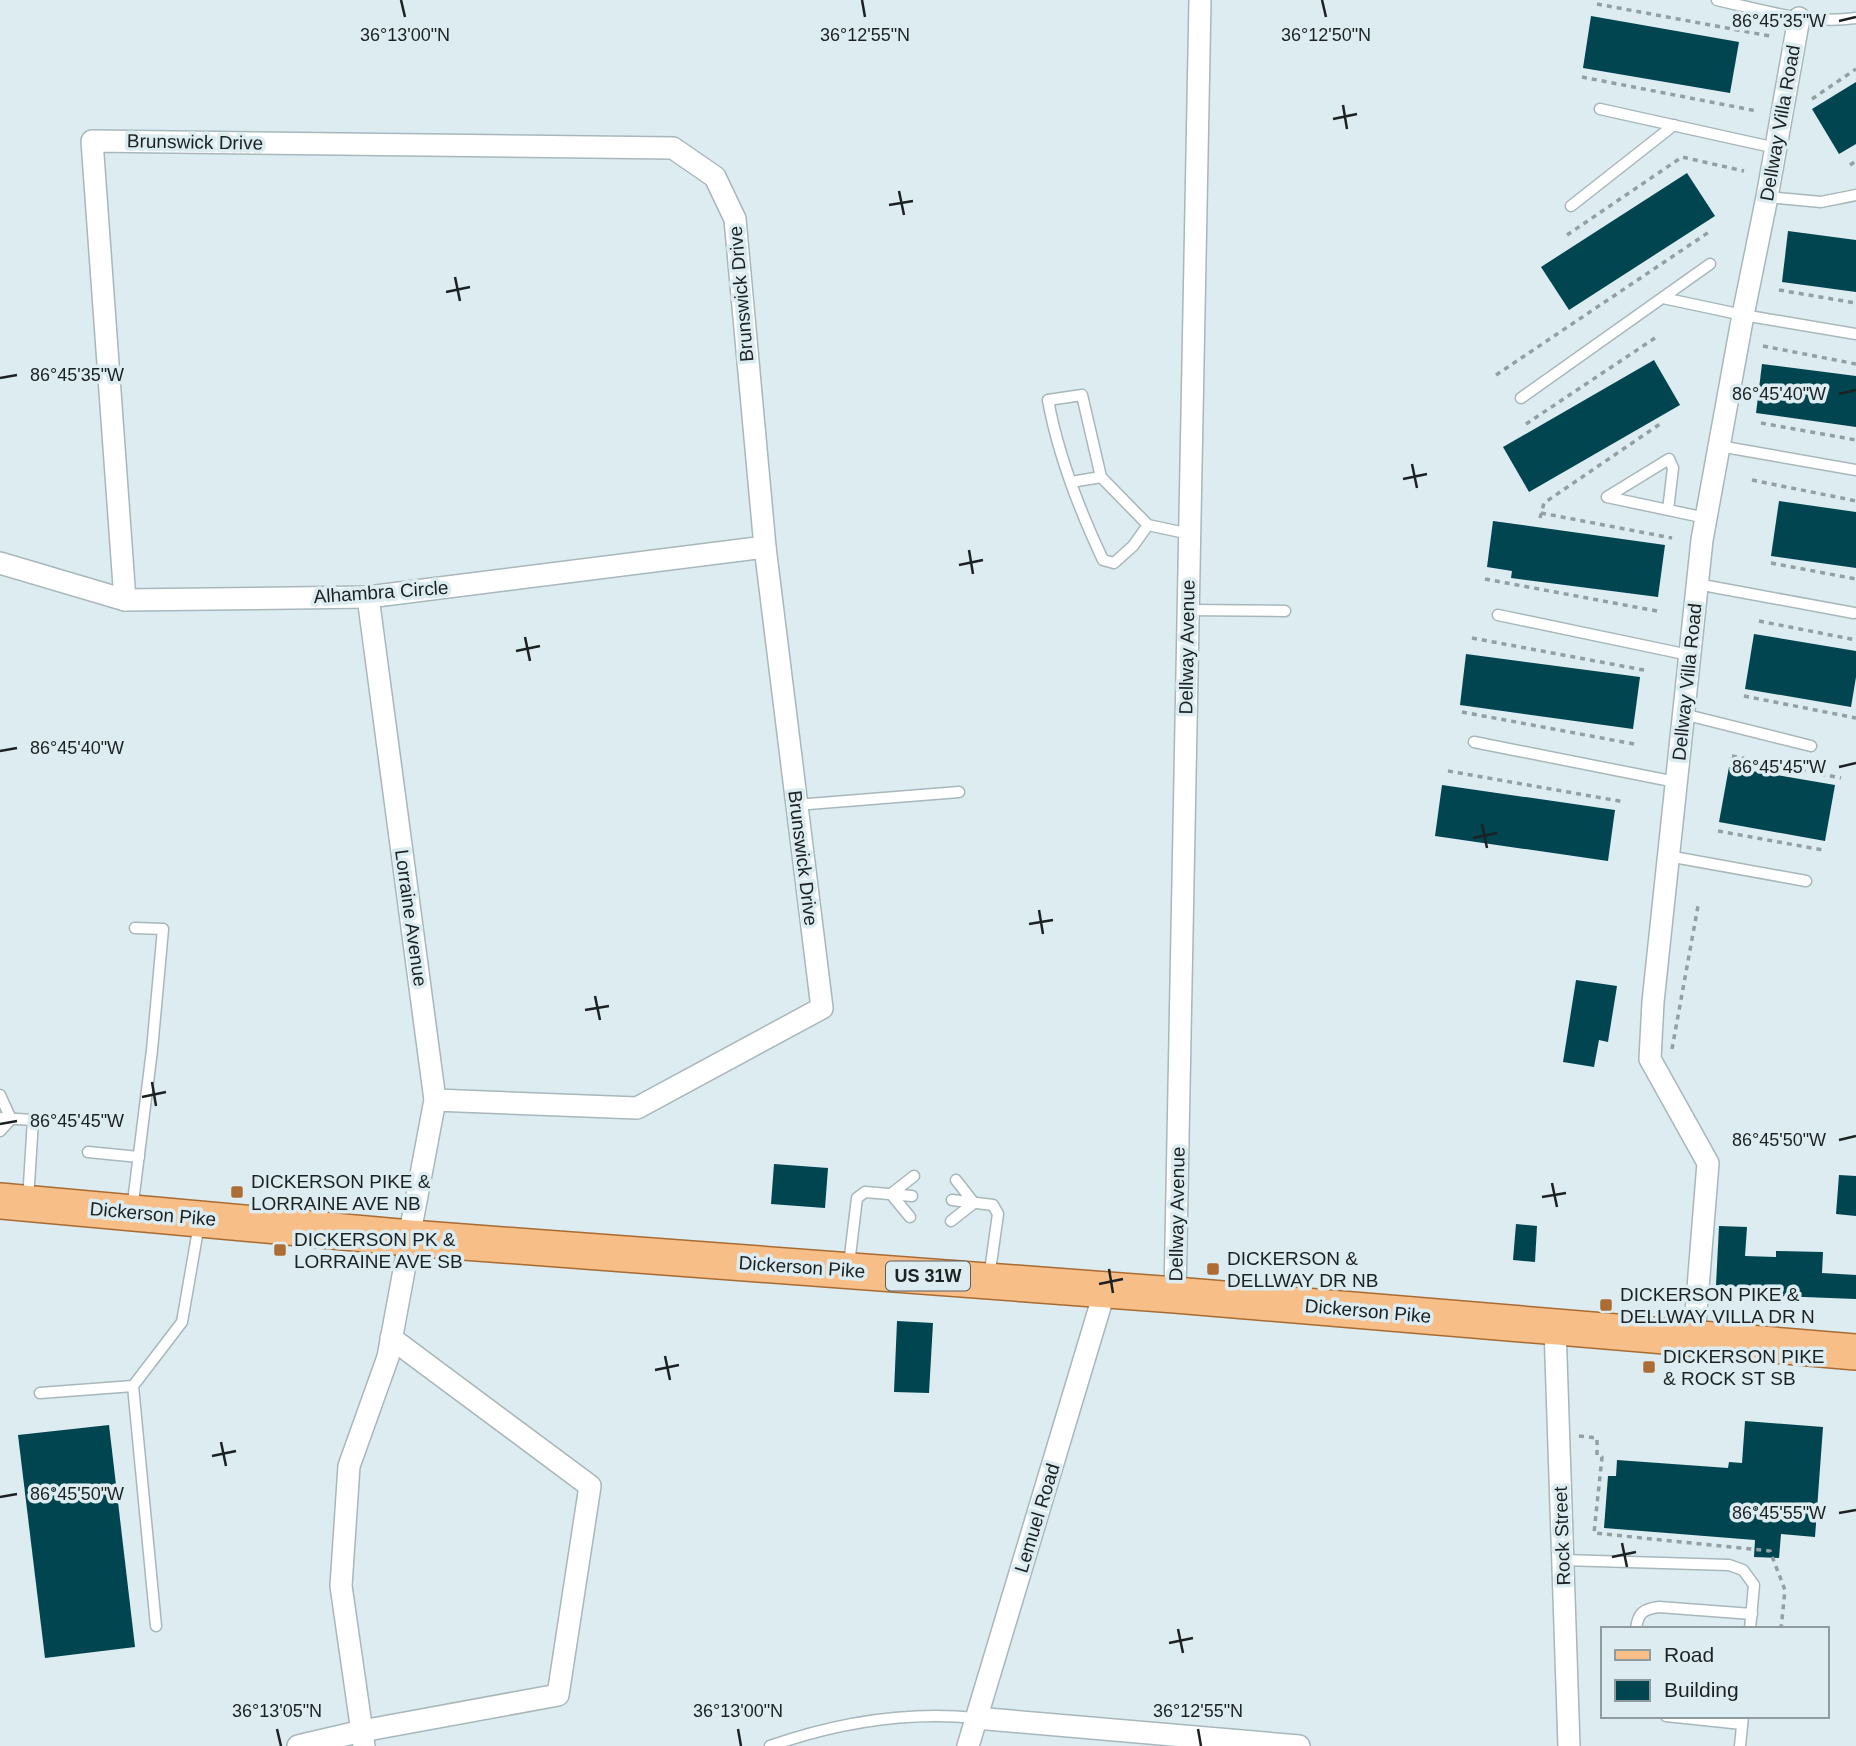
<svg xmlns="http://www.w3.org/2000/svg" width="1856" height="1746" font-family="Helvetica,sans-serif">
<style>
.building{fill:#014551}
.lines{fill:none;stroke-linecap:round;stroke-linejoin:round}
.service-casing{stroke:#a7b7bb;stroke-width:13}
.minor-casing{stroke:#a7b7bb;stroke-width:24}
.primary-casing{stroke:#a86b31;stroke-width:38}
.path{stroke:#939fa2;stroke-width:3.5;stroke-dasharray:5 5;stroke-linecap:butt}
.service{stroke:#fff;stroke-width:10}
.minor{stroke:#fff;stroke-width:21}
.primary{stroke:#f8be88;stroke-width:35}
.ticks{fill:none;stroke:#1c2223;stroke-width:2.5}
.poi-dot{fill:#ac6c34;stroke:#dcecf0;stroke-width:2.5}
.labels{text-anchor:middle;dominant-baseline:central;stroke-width:7;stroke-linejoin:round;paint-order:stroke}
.shield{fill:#dcecf0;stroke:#565f60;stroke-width:2}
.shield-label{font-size:18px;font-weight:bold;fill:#1c2223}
.street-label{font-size:19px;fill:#1c2223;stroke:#dcecf0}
.poi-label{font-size:19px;fill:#1c2223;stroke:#dcecf0;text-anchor:start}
.ticks-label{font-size:18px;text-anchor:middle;fill:#1c2223;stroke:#dcecf0;stroke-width:7;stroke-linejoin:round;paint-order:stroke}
</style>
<rect width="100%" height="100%" fill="#dcecf0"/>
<g class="building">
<polygon points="1591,16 1739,42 1730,93 1583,68"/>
<polygon points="1856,82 1856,144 1839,154 1812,109"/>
<polygon points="1687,173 1715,216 1569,310 1541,267"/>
<polygon points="1788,231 1856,240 1856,292 1782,282"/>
<polygon points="1654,360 1680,405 1529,492 1503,447"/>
<polygon points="1762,364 1856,376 1856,427 1756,413"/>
<polygon points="1779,501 1856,512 1856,568 1771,556"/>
<polygon points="1493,521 1665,545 1658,597 1511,578 1512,571 1487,567"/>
<polygon points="1754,634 1856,651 1856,677 1851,707 1745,689"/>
<polygon points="1466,654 1640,677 1633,729 1460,705"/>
<polygon points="1729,767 1835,785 1825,841 1719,822"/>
<polygon points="1442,785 1615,810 1608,861 1435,836"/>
<polygon points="1576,980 1617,986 1608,1042 1599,1040 1594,1067 1563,1062"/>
<polygon points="774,1164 828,1168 825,1208 771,1204"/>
<polygon points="1839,1175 1856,1176 1856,1216 1836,1214"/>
<polygon points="1516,1224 1537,1226 1535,1262 1513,1260"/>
<polygon points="1719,1226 1747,1227 1745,1256 1776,1257 1776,1251 1823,1252 1822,1273 1856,1275 1856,1299 1775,1296 1775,1290 1716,1285"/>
<polygon points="897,1321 933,1323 929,1393 894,1392"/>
<polygon points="1745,1421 1823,1427 1815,1537 1781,1534 1779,1558 1754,1557 1755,1540 1604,1528 1608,1476 1616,1476 1617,1460 1728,1468 1729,1462 1742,1463"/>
<polygon points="109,1425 135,1647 45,1658 18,1435"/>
</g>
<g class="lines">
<defs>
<g id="service">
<path d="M 1717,0 C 1762,10 1809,25 1856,18"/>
<polyline points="1600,109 1776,148"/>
<polyline points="1767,197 1821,202 1856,195"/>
<polyline points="1571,206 1674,125"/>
<polyline points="1663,298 1743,315 1856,334"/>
<polyline points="1521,398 1710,264"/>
<polyline points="1719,446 1856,470"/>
<polyline points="1071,482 1101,477"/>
<polyline points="1668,510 1673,468 1669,459 1607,497 1706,518"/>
<path d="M 1148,525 L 1133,546 L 1114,563 L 1103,560 C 1079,509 1058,455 1048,400 L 1082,395 L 1101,477 L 1148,525 L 1190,534"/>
<polyline points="1697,584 1854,613"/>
<polyline points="1188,610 1285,611"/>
<polyline points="1498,615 1689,655"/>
<polyline points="1683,714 1811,746"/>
<polyline points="1474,742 1676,782"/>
<polyline points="796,805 959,792"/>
<polyline points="1668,856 1806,881"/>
<polyline points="0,1095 11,1119"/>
<polyline points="0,1118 33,1120 28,1200"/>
<polyline points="0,1131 11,1119"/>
<polyline points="88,1152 139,1157"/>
<polyline points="956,1180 974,1203"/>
<polyline points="891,1194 910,1217"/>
<polyline points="891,1194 914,1176"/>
<polyline points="952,1200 993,1205 998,1214 989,1278"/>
<polyline points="132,1210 152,1050 163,929 135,928"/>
<polyline points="951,1221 974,1203"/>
<polyline points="849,1264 857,1198 865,1192 912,1196"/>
<polyline points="40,1393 133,1386"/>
<polyline points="1563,1560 1729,1565 1743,1570 1754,1585 1750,1629"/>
<polyline points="156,1626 133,1386 182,1322 199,1224"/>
<path d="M 1636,1629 C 1638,1613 1643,1609 1659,1607 L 1752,1614"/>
<polyline points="1666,1716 1742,1724"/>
<path d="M 770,1746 C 836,1723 906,1711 976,1718"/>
<polyline points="1740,1746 1743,1716"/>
</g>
<g id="minor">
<polyline points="0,563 125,600 368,597 765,547"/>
<polyline points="368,597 435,1100 409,1238"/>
<polyline points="125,600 92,141 673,148 715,177 735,219 765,547 822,1008 637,1108 435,1100"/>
<polyline points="1175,1295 1200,0"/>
<polyline points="1555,1327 1569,1746"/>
<polyline points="1694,1338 1708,1163 1650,1059 1653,1002 1702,540 1743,315 1767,197 1799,18"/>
<polyline points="976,1718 1299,1746"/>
<polyline points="298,1746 362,1731 558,1695 590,1486 391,1338"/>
<polyline points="364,1746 341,1586 349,1466 388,1357 410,1238"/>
<polyline points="968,1746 1105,1290"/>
</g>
<polyline id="primary" points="0,1201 410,1238 1175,1295 1856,1352"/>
</defs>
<use href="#service" class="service-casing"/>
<use href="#minor" class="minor-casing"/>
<use href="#primary" class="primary-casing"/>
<g class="path">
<polyline points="1597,4 1770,36"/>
<polyline points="1582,77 1757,111"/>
<polyline points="1812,99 1856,69"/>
<polyline points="1850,165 1856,161"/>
<polyline points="1567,235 1682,157 1744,171"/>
<polyline points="1779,290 1856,303"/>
<polyline points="1763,346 1856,364"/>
<polyline points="1496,375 1709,232"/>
<polyline points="1761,423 1856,440"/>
<polyline points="1526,424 1658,336"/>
<polyline points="1752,480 1856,501"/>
<polyline points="1541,513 1672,538"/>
<polyline points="1540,518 1544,503 1660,424"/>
<polyline points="1771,563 1856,579"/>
<polyline points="1485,579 1657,611"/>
<polyline points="1759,621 1856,640"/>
<polyline points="1472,638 1649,671"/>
<polyline points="1744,696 1856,718"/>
<polyline points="1462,712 1634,744"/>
<polyline points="1732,756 1841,778"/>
<polyline points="1448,771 1625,802"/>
<polyline points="1718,831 1823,850"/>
<polyline points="1672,1049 1698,906"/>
<polyline points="1579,1436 1597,1438 1597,1455 1602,1457 1594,1533 1770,1551 1785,1590 1781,1629"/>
</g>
<use href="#service" class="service"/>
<use href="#minor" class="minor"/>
<use href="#primary" class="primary"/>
</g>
<path class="ticks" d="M 401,0 L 405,17M 862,0 L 865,17M 1322,0 L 1326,17M 1839,21 L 1856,17M 1343,105 L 1347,129M 1333,119 L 1357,114M 899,191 L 904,215M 889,205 L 913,201M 455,277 L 460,301M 446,292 L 470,287M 0,378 L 17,375M 1839,394 L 1856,390M 1412,464 L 1417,488M 1403,479 L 1427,474M 969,550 L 973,574M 959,565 L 983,560M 525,637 L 530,661M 516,651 L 540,646M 0,751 L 17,748M 1839,767 L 1856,763M 1482,824 L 1487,848M 1473,838 L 1497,833M 1039,910 L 1043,934M 1029,924 L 1053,920M 595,996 L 600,1020M 585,1010 L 609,1006M 152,1082 L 156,1106M 142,1097 L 166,1092M 0,1124 L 17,1121M 1839,1140 L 1856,1136M 1552,1183 L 1557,1207M 1542,1197 L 1566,1193M 1109,1269 L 1113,1293M 1099,1284 L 1123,1279M 665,1356 L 670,1380M 655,1370 L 679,1365M 221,1442 L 226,1466M 212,1456 L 236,1451M 0,1497 L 17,1494M 1839,1513 L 1856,1510M 1622,1543 L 1627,1567M 1612,1557 L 1636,1552M 1178,1629 L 1183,1653M 1169,1643 L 1193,1638M 277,1729 L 281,1746M 738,1729 L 741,1746M 1198,1729 L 1201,1746"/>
<g class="poi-dot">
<rect x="230" y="1185" width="14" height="14" rx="3.5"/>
<rect x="273" y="1243" width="14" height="14" rx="3.5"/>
<rect x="1206" y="1262" width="14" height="14" rx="3.5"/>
<rect x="1599" y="1298" width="14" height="14" rx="3.5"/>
<rect x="1642" y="1360" width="14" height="14" rx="3.5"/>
</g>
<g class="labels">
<rect class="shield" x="886" y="1261.5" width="84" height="29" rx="5"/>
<g class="shield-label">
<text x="928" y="1276">US 31W</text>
</g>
<g class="street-label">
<text transform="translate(1780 123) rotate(-80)">Dellway Villa Road</text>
<text transform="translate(195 142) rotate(1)">Brunswick Drive</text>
<text transform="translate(741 294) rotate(-95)">Brunswick Drive</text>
<text transform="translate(381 592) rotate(-4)">Alhambra Circle</text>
<text transform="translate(1187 647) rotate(-89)">Dellway Avenue</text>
<text transform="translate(1687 682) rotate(-84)">Dellway Villa Road</text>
<text transform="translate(803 858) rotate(83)">Brunswick Drive</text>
<text transform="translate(411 918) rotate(82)">Lorraine Avenue</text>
<text transform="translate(153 1214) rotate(5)">Dickerson Pike</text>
<text transform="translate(1177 1214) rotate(-89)">Dellway Avenue</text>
<text transform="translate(802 1267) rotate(4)">Dickerson Pike</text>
<text transform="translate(1368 1311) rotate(5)">Dickerson Pike</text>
<text transform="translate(1037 1518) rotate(-73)">Lemuel Road</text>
<text transform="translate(1562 1536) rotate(-92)">Rock Street</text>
</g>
<g class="poi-label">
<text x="251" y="1181">DICKERSON PIKE &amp;<tspan x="251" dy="22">LORRAINE AVE NB</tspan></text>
<text x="294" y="1239">DICKERSON PK &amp;<tspan x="294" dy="22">LORRAINE AVE SB</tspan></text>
<text x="1227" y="1258">DICKERSON &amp;<tspan x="1227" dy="22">DELLWAY DR NB</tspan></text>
<text x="1620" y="1294">DICKERSON PIKE &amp;<tspan x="1620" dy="22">DELLWAY VILLA DR N</tspan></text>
<text x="1663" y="1356">DICKERSON PIKE<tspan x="1663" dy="22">&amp; ROCK ST SB</tspan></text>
</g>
</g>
<g class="ticks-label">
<text x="1779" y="27">86°45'35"W</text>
<text x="405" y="41">36°13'00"N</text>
<text x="865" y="41">36°12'55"N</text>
<text x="1326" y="41">36°12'50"N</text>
<text x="77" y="381">86°45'35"W</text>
<text x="1779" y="400">86°45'40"W</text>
<text x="77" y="754">86°45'40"W</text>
<text x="1779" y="773">86°45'45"W</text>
<text x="77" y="1127">86°45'45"W</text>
<text x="1779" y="1146">86°45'50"W</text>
<text x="77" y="1500">86°45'50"W</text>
<text x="1779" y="1519">86°45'55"W</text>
<text x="277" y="1717">36°13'05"N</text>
<text x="738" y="1717">36°13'00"N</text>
<text x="1198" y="1717">36°12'55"N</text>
</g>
<rect x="1601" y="1627" width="228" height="91" fill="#dcecf0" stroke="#8f9b9e" stroke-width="2"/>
<rect x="1615" y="1650" width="35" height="10" fill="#f8be88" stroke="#8f9b9e" stroke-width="2"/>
<text x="1664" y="1662" font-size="21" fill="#1c2223">Road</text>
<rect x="1615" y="1680" width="35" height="21" fill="#014551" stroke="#8f9b9e" stroke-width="2"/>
<text x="1664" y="1697" font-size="21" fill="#1c2223">Building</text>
</svg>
